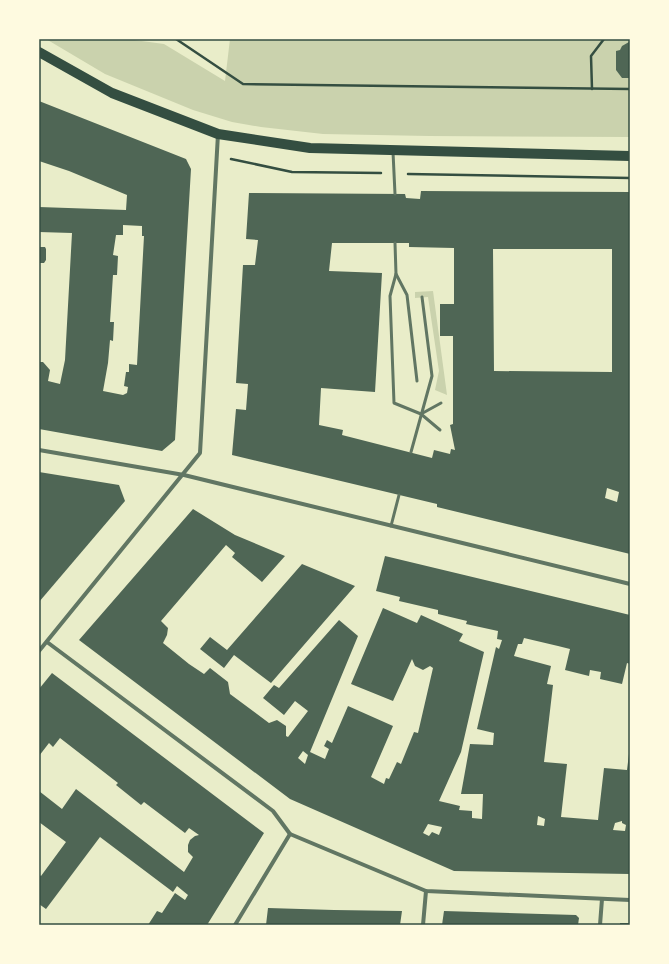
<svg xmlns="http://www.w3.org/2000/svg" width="669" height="964" font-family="Cabin,sans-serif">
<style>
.green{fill:#cad2ad}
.building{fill:#4f6655;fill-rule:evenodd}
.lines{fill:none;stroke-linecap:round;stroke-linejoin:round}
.path{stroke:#344e41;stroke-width:2.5}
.service{stroke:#617663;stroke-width:3}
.minor{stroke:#617663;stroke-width:4}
.primary{stroke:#344e41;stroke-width:10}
.neatline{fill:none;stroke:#344e41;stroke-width:1.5}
</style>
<rect width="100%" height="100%" fill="#e9edc9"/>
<g class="green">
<polygon points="46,39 127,39 164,44 225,81 230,39 630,39 630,137 429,136 323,134 261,127 232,122 193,110 105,74"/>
<polygon points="433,291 447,395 435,390 439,371 428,297 415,298 415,292"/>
</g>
<g class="building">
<polygon points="629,42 630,78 622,78 616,70 616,51 620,50 622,46"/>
<path d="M 39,101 L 186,159 L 191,169 L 175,440 L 162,451 L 39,429 L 39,362 L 43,362 L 50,370 L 48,381 L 60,384 L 65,360 L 72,233 L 39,232 L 39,207 L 126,210 L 127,195 L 69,171 L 39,161 ZM 123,225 L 142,226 L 142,236 L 144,236 L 137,365 L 129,364 L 129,372 L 126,372 L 124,386 L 128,387 L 127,393 L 123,395 L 103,391 L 108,363 L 110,340 L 113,341 L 114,322 L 110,322 L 113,275 L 117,275 L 118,256 L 113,255 L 116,235 L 123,235 Z"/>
<path d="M 421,191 L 630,192 L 630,554 L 437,507 L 437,504 L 232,455 L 236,409 L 246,410 L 248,384 L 236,383 L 243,265 L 255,265 L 258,240 L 246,239 L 249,193 L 405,194 L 406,198 L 420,199 ZM 332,243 L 409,243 L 409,247 L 454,248 L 454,304 L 440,304 L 440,336 L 453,336 L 453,424 L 450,425 L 455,450 L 451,449 L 450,454 L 434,450 L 432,458 L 342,435 L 343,430 L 319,425 L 321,388 L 375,392 L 382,273 L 329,271 ZM 493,249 L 612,249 L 612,372 L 494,371 ZM 607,488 L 619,492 L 617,502 L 605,498 Z"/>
<polygon points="39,247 45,247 46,249 46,260 44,263 39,263"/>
<polygon points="39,472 119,485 125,501 39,602"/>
<path d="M 193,509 L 235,535 L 285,556 L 262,582 L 232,557 L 235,553 L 226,545 L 161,621 L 168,628 L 167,635 L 163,643 L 189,664 L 204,674 L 210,668 L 228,682 L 230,694 L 269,723 L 277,720 L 286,726 L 286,736 L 288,737 L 308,711 L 295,701 L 284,715 L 263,698 L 274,685 L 279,688 L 339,620 L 358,636 L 310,752 L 325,759 L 329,749 L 324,746 L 327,740 L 332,743 L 348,706 L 393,726 L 371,777 L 384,784 L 386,778 L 389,779 L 397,762 L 401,764 L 414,732 L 418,733 L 433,668 L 430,666 L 423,670 L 415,666 L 412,659 L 393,701 L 351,684 L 383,608 L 417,623 L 421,615 L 463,634 L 459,641 L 484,652 L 461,752 L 439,801 L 460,806 L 459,810 L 472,811 L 472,818 L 482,819 L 483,794 L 461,794 L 470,744 L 493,745 L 494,733 L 477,729 L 496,647 L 499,649 L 502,640 L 497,639 L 498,631 L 466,624 L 467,621 L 438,614 L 438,610 L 399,601 L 400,597 L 376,591 L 385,556 L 630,615 L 630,664 L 627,663 L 622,684 L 600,679 L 601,672 L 590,670 L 589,676 L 565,670 L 570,649 L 558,646 L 524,638 L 522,644 L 518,644 L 514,656 L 551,666 L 547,684 L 553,685 L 544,762 L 567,764 L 561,817 L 598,820 L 604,768 L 627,770 L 629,754 L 630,754 L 630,874 L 454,871 L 290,799 L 79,640 ZM 303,751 L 308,755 L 305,764 L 298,758 ZM 538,816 L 545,819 L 544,826 L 537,825 ZM 622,821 L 622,823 L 626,825 L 625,831 L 613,830 L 615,823 ZM 428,824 L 442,827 L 439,835 L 432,832 L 429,836 L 423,833 Z"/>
<polygon points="302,564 355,586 271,683 234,655 224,668 200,649 210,637 227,650"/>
<polygon points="52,673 264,833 207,925 148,925 157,911 162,913 175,893 185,900 188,895 177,886 173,892 100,837 46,909 39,904 39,875 41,876 66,842 39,822 39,791 62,809 76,789 184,872 193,857 188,852 188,845 190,840 195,836 199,835 189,828 185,833 144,802 141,805 116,785 118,783 60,738 53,747 49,743 39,756 39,689"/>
<polygon points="268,908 334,910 402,911 400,925 266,925"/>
<polygon points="444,911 576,915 579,918 578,925 442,925"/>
<rect x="620" y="923" width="10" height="2"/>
</g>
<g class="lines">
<g class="path">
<polyline points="176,39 243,84 630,89"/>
<polyline points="592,89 591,56 604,39"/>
<polyline points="231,159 292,172 381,173"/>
<polyline points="408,174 630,178"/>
</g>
<g class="service">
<polyline points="393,152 395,194"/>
<polyline points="395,243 396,274 407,295 417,381"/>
<polyline points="396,274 390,296 394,403 421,414 440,430"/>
<polyline points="421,414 441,403"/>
<polyline points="411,452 432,376 422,297"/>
<polyline points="391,526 399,495"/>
</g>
<g class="minor">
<polyline points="39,450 184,475 630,584"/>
<polyline points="47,642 273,811 290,834 426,891 630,900"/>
<polyline points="39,651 200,453 218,134"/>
<polyline points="235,925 290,834"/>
<polyline points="423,925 426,891"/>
<polyline points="600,925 602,899"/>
</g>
<polyline class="primary" points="39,52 112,93 218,134 310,148 630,156"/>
</g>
<rect width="669" height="964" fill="none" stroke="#fefae0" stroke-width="80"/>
<rect x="40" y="40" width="589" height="884" class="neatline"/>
</svg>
